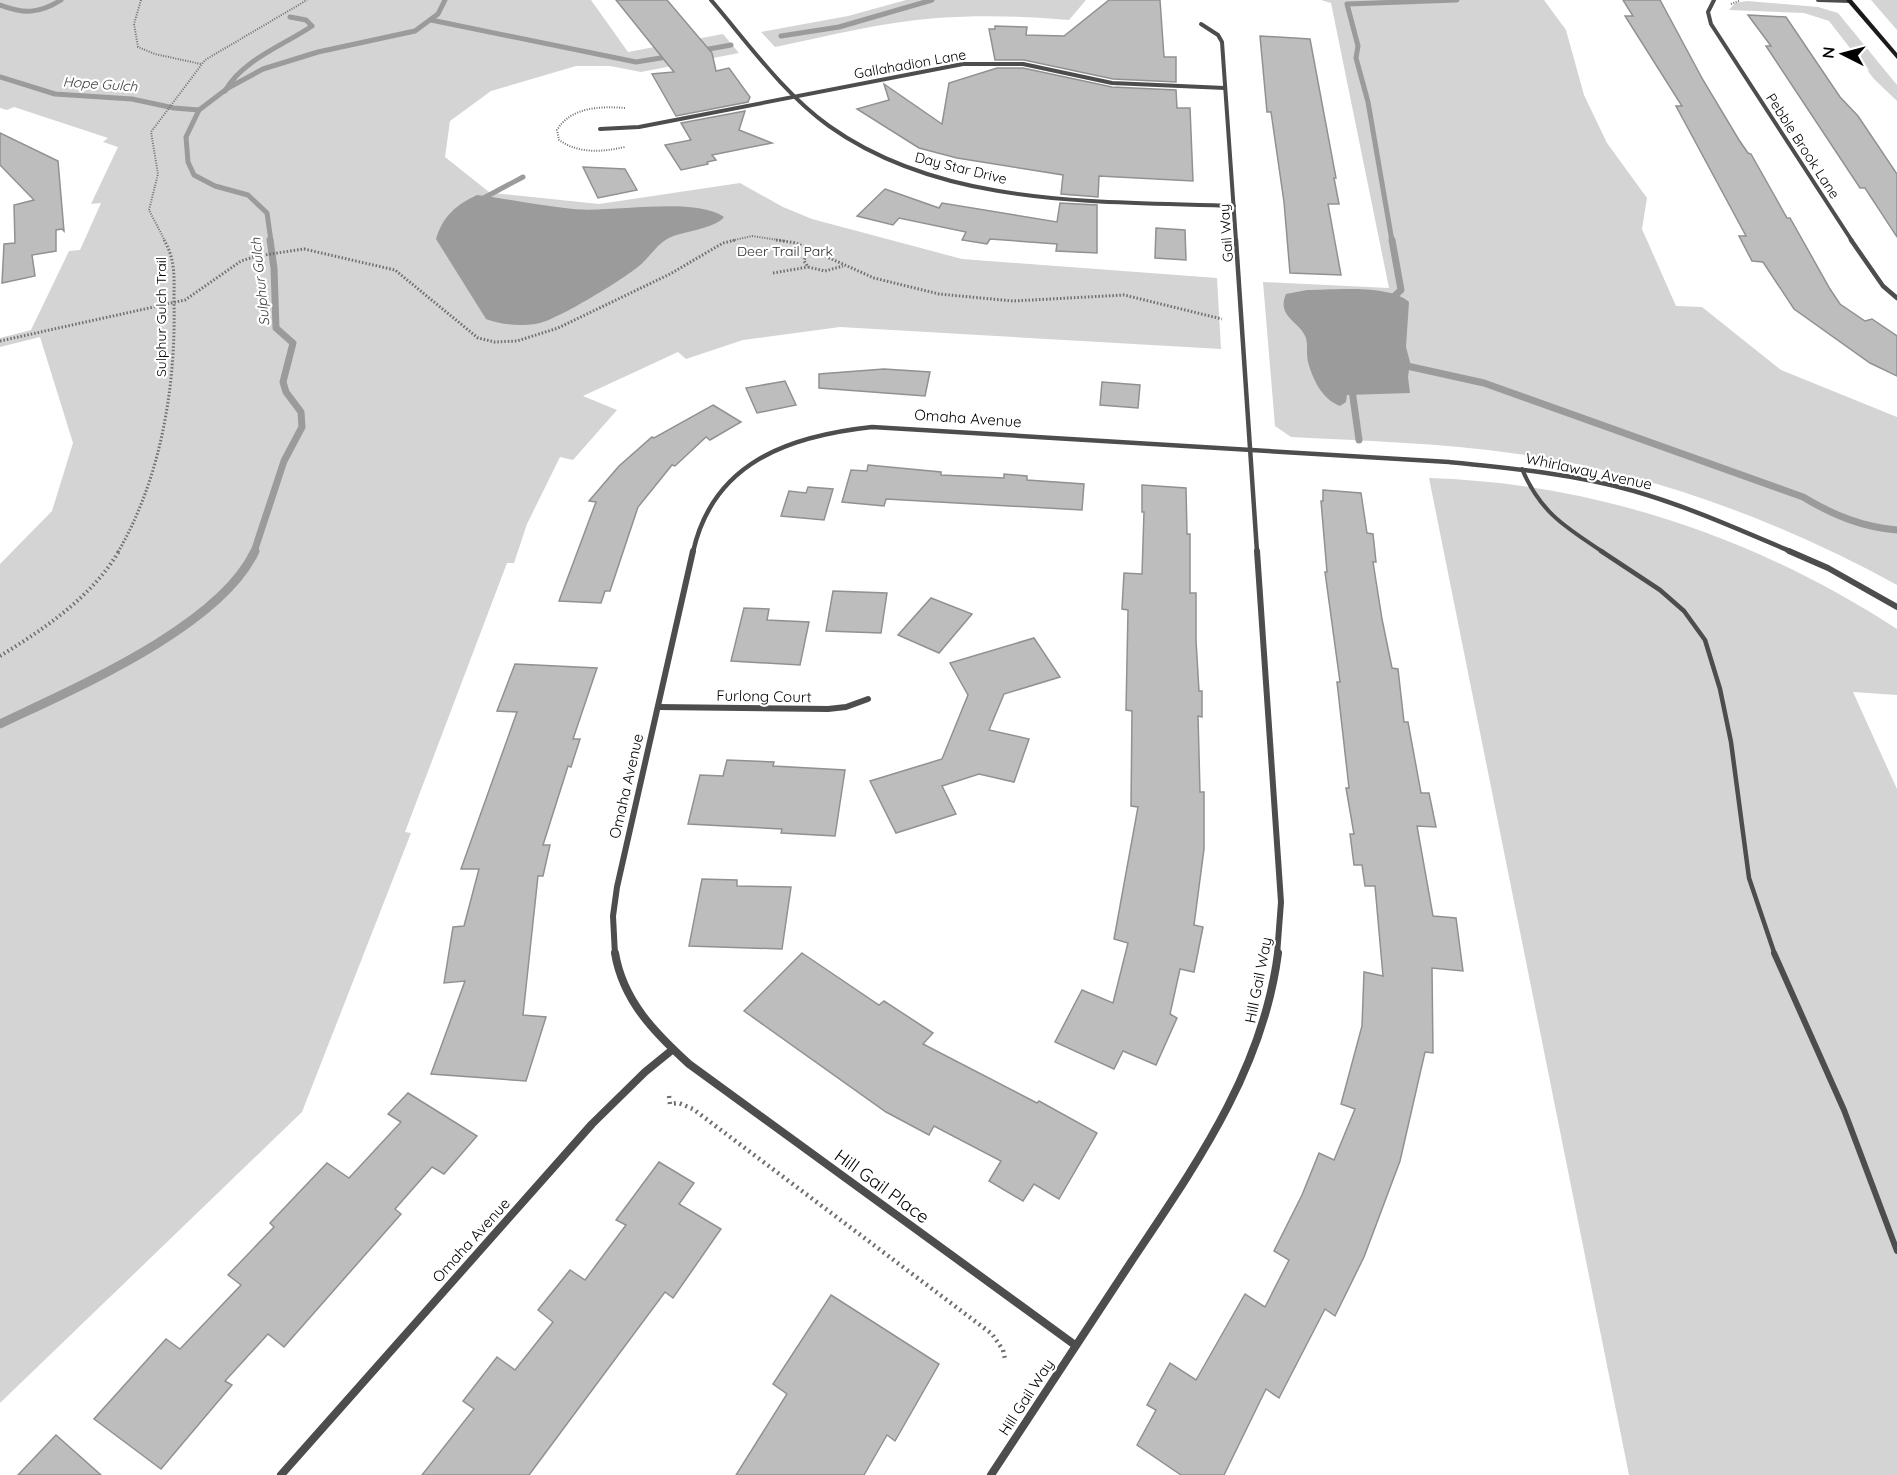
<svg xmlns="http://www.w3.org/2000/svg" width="1897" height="1475" font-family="Quicksand,sans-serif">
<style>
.green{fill:#d4d4d4}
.water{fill:#9b9b9b}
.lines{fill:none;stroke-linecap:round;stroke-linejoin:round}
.stream-far2{stroke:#9b9b9b;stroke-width:5}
.stream-far1{stroke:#9b9b9b;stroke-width:7}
.stream{stroke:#9b9b9b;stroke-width:9}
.building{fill:#bdbdbd;stroke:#919191;stroke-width:1.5}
.path-far3{stroke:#6f6f6f;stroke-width:2;stroke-dasharray:1 1.5;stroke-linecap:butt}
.path-far2{stroke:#6f6f6f;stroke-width:3;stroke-dasharray:1.5 2;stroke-linecap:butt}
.path-far1{stroke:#6f6f6f;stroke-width:4;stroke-dasharray:1.5 3;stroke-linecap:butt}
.path{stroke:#6f6f6f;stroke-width:4.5;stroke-dasharray:2 4;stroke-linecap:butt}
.lane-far2{stroke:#4d4d4d;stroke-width:4}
.lane-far1{stroke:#4d4d4d;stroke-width:4.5}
.lane{stroke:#4d4d4d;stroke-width:6}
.street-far3{stroke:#4d4d4d;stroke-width:4}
.street-far2{stroke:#4d4d4d;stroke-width:4.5}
.street-far1{stroke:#4d4d4d;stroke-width:6}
.street{stroke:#4d4d4d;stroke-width:8}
.secondary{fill:#1a1a1a;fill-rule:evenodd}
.labels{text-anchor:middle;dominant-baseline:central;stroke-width:4.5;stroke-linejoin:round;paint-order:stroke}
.far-street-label{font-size:14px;fill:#000;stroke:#fff}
.far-water-label{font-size:14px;font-style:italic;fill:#3c3c3c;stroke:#fff}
.far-park-label{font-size:14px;fill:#2b2b2b;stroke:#fff}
.street-label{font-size:15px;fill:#000;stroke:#fff}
.near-street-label{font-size:18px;fill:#000;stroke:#fff}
</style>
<rect width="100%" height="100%" fill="#fff"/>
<g class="green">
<polygon points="0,0 591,0 628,52 723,34 739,53 641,72 610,66 576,66 491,91 450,121 445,157 489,192 502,194 599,204 740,183 783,207 812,219 962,259 1217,278 1221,349 840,327 743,340 686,359 678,352 583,396 617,410 573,460 560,457 527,524 514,563 507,563 405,832 411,833 302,1112 0,1403 0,564 52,511 73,443 40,337 0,347 0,338 31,330 69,251 80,250 101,203 91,204 118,147 103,142 108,138 14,107 7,110 0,108"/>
<path d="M 906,0 L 1086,0 L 1069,20 C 1025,16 982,15 937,18 C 882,22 828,36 775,47 L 761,32 L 848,16 Z"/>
<path d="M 1321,0 L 1544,0 L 1566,30 L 1584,95 L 1607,143 L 1647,198 L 1642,229 L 1676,306 L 1702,307 L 1781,370 L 1897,417 L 1897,585 C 1778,520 1652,473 1518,454 C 1443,443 1367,441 1291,437 L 1275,426 L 1263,282 L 1389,288 L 1331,3 Z"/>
<polygon points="1871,0 1897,0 1897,30"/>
<polygon points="1747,1 1818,7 1838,13 1897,85 1897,101 1874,79 1829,21 1804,13 1729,10 1735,3"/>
<path d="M 1429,478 C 1596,483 1757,538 1897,629 L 1897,695 L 1853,692 L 1897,789 L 1897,1475 L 1629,1475 Z"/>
</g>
<g class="water">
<path d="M 477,195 C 509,199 541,206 573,209 C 612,213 694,196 724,217 C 715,229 683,231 669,238 C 658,243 649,258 639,266 C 624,279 558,319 540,323 C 522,327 503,325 486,319 L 436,239 C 443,216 456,205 477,195 Z"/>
<path d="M 1307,290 C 1333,290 1389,284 1409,302 L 1406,347 L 1410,362 L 1408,377 L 1410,393 L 1347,395 L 1346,402 L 1340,406 C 1322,399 1313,380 1308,362 C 1306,354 1308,345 1306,338 C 1300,321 1276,317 1286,294 Z"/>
</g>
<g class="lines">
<g class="stream-far2">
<path d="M 0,5 C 24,14 39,14 61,0"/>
<polyline points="431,20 636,62 673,56"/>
<polyline points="781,36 839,27 932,0"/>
<polyline points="698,51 731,45"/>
<polyline points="0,77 55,94 132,99 174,108 199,110"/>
<path d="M 225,91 C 242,60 284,45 312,26 L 306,20 L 290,17"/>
<polyline points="478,201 523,177"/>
<polyline points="271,241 267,213 248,195 215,186 194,175 188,162 186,137 199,110 228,88 263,69 318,52 415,31 438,14 445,0"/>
<polyline points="1392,241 1368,102 1356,58 1358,46 1347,4 1457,0"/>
</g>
<g class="stream-far1">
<polyline points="1387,303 1401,290 1392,240"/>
<path d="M 1398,364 L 1484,383 L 1803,497 C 1833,515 1862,527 1897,530"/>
<polyline points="1351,383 1359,440"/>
<polyline points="254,552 284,461 302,427 301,412 286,392 283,382 293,343 276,328 274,268 270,240"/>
</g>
<path class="stream" d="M 0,724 C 73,689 220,627 255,551"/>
</g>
<g class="building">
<polygon points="616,0 667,0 712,53 716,71 729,68 750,97 748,102 676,116 652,74 674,72"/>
<polygon points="1109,0 1160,0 1164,57 1176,57 1176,82 1113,79 1024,60 995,60 989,29 995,29 995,26 1027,27 1026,35 1064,36"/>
<polygon points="1623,0 1660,0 1703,80 1739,140 1748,153 1751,154 1787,218 1790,218 1830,289 1840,304 1865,321 1872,319 1897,336 1897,376 1870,363 1794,309 1763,262 1752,261 1739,236 1746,236 1676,106 1682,106 1625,16 1633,16"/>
<polygon points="1748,15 1786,17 1840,97 1858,116 1897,174 1897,237 1865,188 1860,188 1766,46 1771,46"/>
<polygon points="1260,36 1310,39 1336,178 1334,178 1339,204 1328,204 1341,275 1290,273 1284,202 1271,112 1267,112"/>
<polygon points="997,68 1023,68 1112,87 1176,90 1177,108 1190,108 1193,181 1099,176 1098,197 1061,194 1063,175 957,158 919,148 857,109 889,100 884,84 942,124 949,83"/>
<polygon points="745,111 739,130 772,143 712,155 716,160 707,162 708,164 681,170 665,145 691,140 681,123"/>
<polygon points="0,133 58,161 64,231 62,229 56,230 56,251 32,255 35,276 2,283 4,244 15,243 14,205 34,200 0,165"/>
<polygon points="583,167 625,169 637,190 598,198"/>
<polygon points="885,189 939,208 942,203 1057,222 1060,203 1097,205 1097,253 1056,251 1057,244 990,239 987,244 962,240 966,232 899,218 893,225 857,216"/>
<polygon points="1156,228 1185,230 1186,260 1155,258"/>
<polygon points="884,369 930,372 925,396 819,388 819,374"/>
<polygon points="785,381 796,405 757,413 746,388"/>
<polygon points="1102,382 1140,385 1138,408 1100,405"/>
<polygon points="713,405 741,422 710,440 706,437 675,466 672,465 638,507 610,591 605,591 601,603 559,601 596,502 589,501 619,466 652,437 654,438"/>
<polygon points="868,465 941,472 941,475 1004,478 1004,474 1027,476 1027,480 1084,484 1082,510 886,499 884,506 842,502 851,470 867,471"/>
<polygon points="1142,485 1186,488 1187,534 1190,534 1190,593 1196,593 1196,640 1199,691 1202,691 1202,717 1198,716 1200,792 1204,792 1204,849 1194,925 1203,927 1194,972 1180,969 1170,1014 1177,1018 1156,1065 1123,1051 1114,1069 1055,1042 1082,990 1113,1003 1128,943 1114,939 1138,807 1131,806 1132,711 1126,710 1128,610 1122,609 1124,573 1142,574 1144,512 1142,512"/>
<polygon points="808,487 833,489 824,520 781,516 789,491 806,493"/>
<polygon points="1323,490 1361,493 1367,533 1373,534 1376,562 1373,562 1382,619 1392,668 1398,669 1404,722 1408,722 1421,793 1429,793 1436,827 1417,826 1433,916 1456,918 1463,971 1432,968 1433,1053 1425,1052 1400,1161 1364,1257 1335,1316 1325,1309 1279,1398 1266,1389 1224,1475 1181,1475 1137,1445 1156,1410 1147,1405 1170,1363 1196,1380 1245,1294 1265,1307 1289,1260 1274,1251 1302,1195 1319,1153 1334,1160 1355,1109 1341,1104 1362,1026 1364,972 1383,976 1375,886 1365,886 1362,865 1354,865 1350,834 1354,834 1346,788 1349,788 1337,682 1340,682 1325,572 1327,572 1321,501 1323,501"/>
<polygon points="833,591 887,593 881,633 826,631"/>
<polygon points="931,598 972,614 939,653 898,635"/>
<polygon points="744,608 769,609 767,620 809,622 800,665 731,661"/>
<polygon points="1034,638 1060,677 1004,694 989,730 1029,739 1014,782 979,774 942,786 956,814 896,833 870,781 942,759 968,695 950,663"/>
<polygon points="515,664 597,668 573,739 580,739 571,767 568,766 543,845 550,845 543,876 538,876 523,1015 546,1017 526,1081 431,1074 465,981 444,983 453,927 464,926 479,869 461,869 517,712 497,711"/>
<polygon points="727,760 774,762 773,766 845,770 835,836 781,833 782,829 688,824 700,775 723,776"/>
<polygon points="702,879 737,880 737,886 791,887 782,949 689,946"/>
<polygon points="802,953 879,1005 884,1001 933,1033 923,1044 1037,1103 1039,1101 1097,1133 1059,1199 1034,1184 1023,1201 989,1181 1001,1161 934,1126 929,1135 886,1112 744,1011"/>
<polygon points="408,1093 477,1136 444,1174 432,1167 395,1209 401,1214 284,1347 268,1334 225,1381 232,1385 161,1469 94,1419 166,1339 180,1349 241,1285 228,1275 274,1227 270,1223 327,1163 349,1178 401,1122 388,1114"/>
<polygon points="659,1162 694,1183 679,1204 721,1229 673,1298 665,1292 529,1475 422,1475 474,1409 463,1401 497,1357 515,1370 553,1322 538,1310 570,1270 585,1280 626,1225 616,1220"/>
<polygon points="831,1295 939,1364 895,1441 887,1435 864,1475 736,1475 787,1394 773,1384"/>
<polygon points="56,1435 101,1475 18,1475"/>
</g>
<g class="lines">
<g class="path-far3">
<polyline points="141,0 134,24 138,47 155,54 201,64"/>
<polyline points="1731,4 1739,1"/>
<path d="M 625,108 C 600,106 571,107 557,130 L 559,140 C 579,154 602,152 625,147"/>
<polyline points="165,241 149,210 158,174 151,132 205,60 307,0"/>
<polyline points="730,241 752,236 785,241"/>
</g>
<g class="path-far2">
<polyline points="776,240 796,243 874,278 939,294 1013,301 1124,295 1222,319"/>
<polyline points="808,248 804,261 808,267 825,271 843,266"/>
<polyline points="773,273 808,267"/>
<polyline points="0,341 185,300 241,261 257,256 304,249 395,270 478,338 495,342 517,341 558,328 670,274 723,243 736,240"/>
<path d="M 118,552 C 161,478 176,386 174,302 C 174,279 176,260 164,240"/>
</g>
<path class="path-far1" d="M 0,656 C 44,629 92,597 119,551"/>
<polyline class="path" points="669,1096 670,1104 679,1103 693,1109 992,1334 1003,1350 1005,1359"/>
<path class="lane-far2" d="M 1522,469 C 1540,512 1565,527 1603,552"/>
<polyline class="lane-far1" points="1601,551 1660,590 1684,611 1705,640 1720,689 1731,742 1749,878 1775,955"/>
<polyline class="lane" points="1774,953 1844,1110 1897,1251"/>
<g class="street-far3">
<path d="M 711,0 C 748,43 783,93 829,126 C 944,208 1099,201 1234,206"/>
<polyline points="1714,0 1708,12 1711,24 1852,241"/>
<polyline points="1818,0 1850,1"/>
<polyline points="1201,24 1218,35 1222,42 1236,241"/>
<polyline points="600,129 639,127 963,64 1023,64 1112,83 1225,88"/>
</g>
<g class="street-far2">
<polyline points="1236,240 1257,552"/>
<polyline points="1851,240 1883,286 1897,298"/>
<path d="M 693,552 C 713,462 789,436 872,427 L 1449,462 C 1511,468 1574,474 1634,491 C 1689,507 1740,530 1792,552"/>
</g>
<g class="street-far1">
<polyline points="1257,551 1281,902 1277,955"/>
<polyline points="1789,551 1828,568 1897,607"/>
<polyline points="658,707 828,709 846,707 868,699"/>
<polyline points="615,955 613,916 617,887 693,551"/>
</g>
<g class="street">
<path d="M 615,953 C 623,1001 655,1033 689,1064 L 1075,1345"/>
<polyline points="281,1475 592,1124 645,1072 672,1050"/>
<path d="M 991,1475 C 1038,1404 1084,1333 1131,1262 C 1195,1166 1263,1071 1278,953"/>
</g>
<polygon class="secondary" points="1846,0 1852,0 1897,53 1897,59"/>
</g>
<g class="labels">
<g class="far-street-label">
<text transform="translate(910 64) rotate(-10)">Gallahadion Lane</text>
<text transform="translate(1803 146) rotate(57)">Pebble Brook Lane</text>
<text transform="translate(961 168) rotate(14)">Day Star Drive</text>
<text transform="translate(1226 233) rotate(-94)">Gail Way</text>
<text transform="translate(161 317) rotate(-90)">Sulphur Gulch Trail</text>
</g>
<g class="far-water-label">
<text transform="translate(100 84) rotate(4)">Hope Gulch</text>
<text transform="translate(260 282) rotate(-96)">Sulphur Gulch</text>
</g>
<g class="far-park-label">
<text x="785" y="251">Deer Trail Park</text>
</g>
<g class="street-label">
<text transform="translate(968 418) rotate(4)">Omaha Avenue</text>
<text transform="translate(1589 471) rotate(12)">Whirlaway Avenue</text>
<text transform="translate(764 696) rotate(1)">Furlong Court</text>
<text transform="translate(626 786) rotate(-77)">Omaha Avenue</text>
<text transform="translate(1258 980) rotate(-79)">Hill Gail Way</text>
<text transform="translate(471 1240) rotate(-48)">Omaha Avenue</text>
<text transform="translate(1026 1397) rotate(-57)">Hill Gail Way</text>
</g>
<g class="near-street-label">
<text transform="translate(882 1186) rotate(36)">Hill Gail Place</text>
</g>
</g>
<g transform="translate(1843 54) rotate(276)" stroke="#ffffff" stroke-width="4.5" paint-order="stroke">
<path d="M0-4.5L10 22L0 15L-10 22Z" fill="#000000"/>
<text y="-9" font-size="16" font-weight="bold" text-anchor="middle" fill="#000000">N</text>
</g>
</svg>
